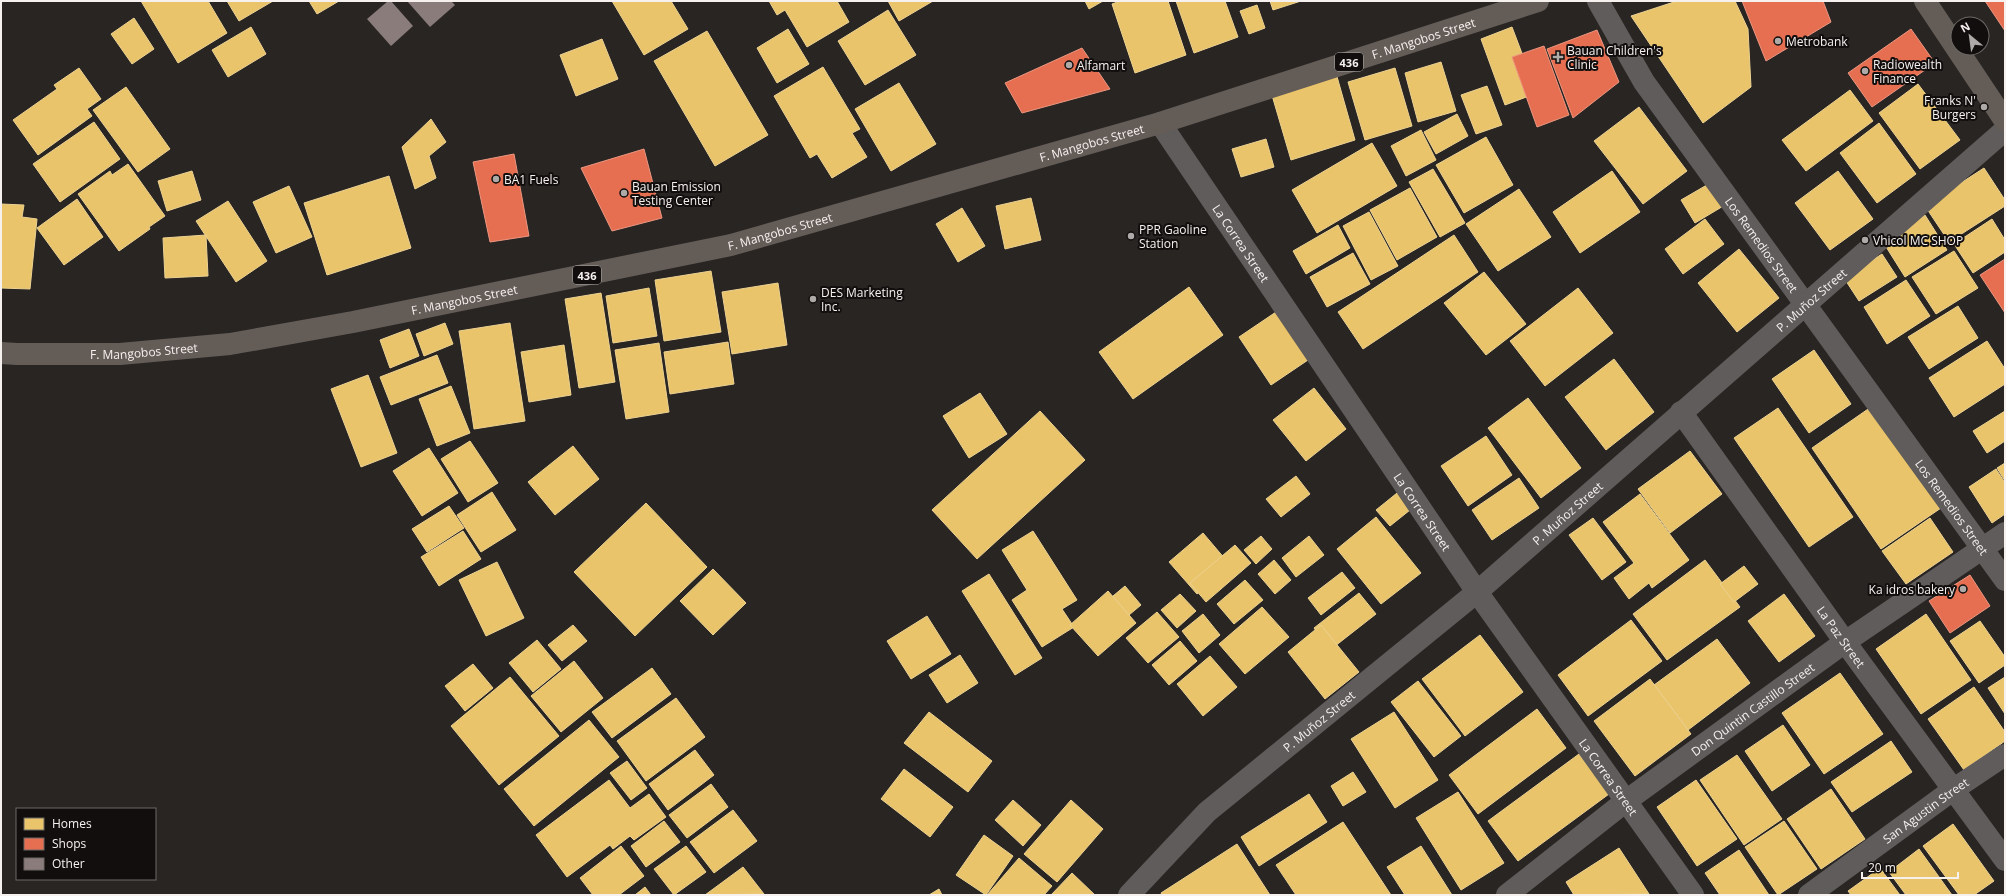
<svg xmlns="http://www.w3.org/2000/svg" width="2006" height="896" font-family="'Open Sans',sans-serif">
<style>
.homes{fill:#e9c46a;stroke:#edd292}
.shops{fill:#e76f51;stroke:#ec9680}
.building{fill:#8a7c7a}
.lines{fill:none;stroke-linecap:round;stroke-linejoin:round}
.minor{stroke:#5f5c5b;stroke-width:22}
.tertiary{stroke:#5f5c5b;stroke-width:22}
.primary{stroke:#645c57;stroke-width:22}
.poi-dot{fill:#aeaaa8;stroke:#110e0d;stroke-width:1.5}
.labels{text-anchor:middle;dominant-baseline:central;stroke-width:4;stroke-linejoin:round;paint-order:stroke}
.shield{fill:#110e0d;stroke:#b1adab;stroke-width:1}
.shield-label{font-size:11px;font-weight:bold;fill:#f6f1ef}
.street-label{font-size:12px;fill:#f6f1ef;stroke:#110e0d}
.poi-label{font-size:12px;fill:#f6f1ef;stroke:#110e0d;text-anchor:start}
</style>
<rect width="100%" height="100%" fill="#282523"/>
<g class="homes">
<polygon points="141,1 208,1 227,33 178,63"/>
<polygon points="227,1 273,1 239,21"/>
<polygon points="309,1 339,1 317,14"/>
<polygon points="612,1 671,1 688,29 644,55"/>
<polygon points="769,1 837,1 849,22 807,47 785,10 777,15"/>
<polygon points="888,1 933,1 899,21"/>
<polygon points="1085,1 1103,1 1089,9"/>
<polygon points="1120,1 1168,1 1186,55 1135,73 1112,4"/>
<polygon points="1176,1 1225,1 1238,37 1194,53"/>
<polygon points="1270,1 1301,1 1273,10"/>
<polygon points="1677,1 1735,1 1748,29 1751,87 1703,123 1631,16"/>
<polygon points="1257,5 1265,28 1249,34 1240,11"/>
<polygon points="888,10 916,55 865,85 838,41"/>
<polygon points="134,18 154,49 132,64 111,34"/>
<polygon points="251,27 266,54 228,77 212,50"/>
<polygon points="1512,27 1537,93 1505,105 1481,39"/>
<polygon points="788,29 809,64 777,83 757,48"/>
<polygon points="707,31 768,135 715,166 654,61"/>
<polygon points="602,39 618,79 576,96 560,55"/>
<polygon points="1441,62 1456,111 1418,122 1405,73"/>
<polygon points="1334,66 1355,140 1291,160 1269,85"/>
<polygon points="823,67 860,129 852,133 867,157 832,178 817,154 810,158 774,96"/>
<polygon points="79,68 101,99 87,109 92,116 38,155 13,120 57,89 54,85"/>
<polygon points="1395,68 1412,126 1365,140 1348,82"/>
<polygon points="899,83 936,144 891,171 855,109"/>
<polygon points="1918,84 1960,140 1920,169 1879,113"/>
<polygon points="1487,86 1502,125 1476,134 1461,95"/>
<polygon points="126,87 170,149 138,172 93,110"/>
<polygon points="1850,90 1873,121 1806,171 1782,140"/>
<polygon points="1639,107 1687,171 1643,204 1594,141"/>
<polygon points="1457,114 1468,136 1436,154 1424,132"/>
<polygon points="431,119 446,142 429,156 436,178 415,189 402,147"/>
<polygon points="94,122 120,159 60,202 33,164"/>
<polygon points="1879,123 1916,174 1877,203 1840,153"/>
<polygon points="1421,130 1436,160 1406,176 1391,146"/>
<polygon points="1486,137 1513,185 1464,213 1436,165"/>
<polygon points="1266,139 1274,167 1241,177 1232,149"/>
<polygon points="1372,143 1397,186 1317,233 1292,190"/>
<polygon points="128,164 165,216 149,227 150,229 119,251 78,194 110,171 112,175"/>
<polygon points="1984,168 2005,200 2005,206 1949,242 1925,206"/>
<polygon points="1433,169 1465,223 1440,237 1409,182"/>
<polygon points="192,171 201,200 167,211 158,181"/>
<polygon points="1612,171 1640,212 1580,253 1553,212"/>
<polygon points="1838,171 1873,219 1830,250 1795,203"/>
<polygon points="389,176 411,248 327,275 304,203"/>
<polygon points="1712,182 1725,205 1695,223 1681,200"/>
<polygon points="289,186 312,237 276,253 253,202"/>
<polygon points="1410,188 1437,237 1397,260 1370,210"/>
<polygon points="1519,189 1551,237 1498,271 1466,224"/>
<polygon points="1031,198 1041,240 1005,249 996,206"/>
<polygon points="77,199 103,237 64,265 37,228"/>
<polygon points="228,201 267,261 236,282 196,221"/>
<polygon points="1,204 24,205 22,217 37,219 30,289 1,288"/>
<polygon points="962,208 985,246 958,262 936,224"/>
<polygon points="1369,212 1398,266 1371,280 1343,226"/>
<polygon points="1925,215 1947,250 1905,277 1883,242"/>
<polygon points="1705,219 1724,244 1683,274 1665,249"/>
<polygon points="1992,219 2005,240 2005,252 1973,273 1954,244"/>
<polygon points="1338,225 1350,248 1306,274 1293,251"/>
<polygon points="206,235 208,276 165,278 163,238"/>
<polygon points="1454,235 1478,272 1363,349 1338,312"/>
<polygon points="1739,249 1779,298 1737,332 1698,283"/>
<polygon points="1954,251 1978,288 1936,314 1912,277"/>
<polygon points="1353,253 1370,284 1327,307 1310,277"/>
<polygon points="1882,254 1897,277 1859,301 1844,278"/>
<polygon points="711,271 721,332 664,341 655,280"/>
<polygon points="1484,272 1526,324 1486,355 1444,303"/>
<polygon points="1906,280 1930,316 1887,344 1864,307"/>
<polygon points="778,283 787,345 732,354 722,292"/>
<polygon points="1189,287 1223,335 1133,399 1099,352"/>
<polygon points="649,288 657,336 613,343 606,296"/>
<polygon points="1578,288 1613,333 1545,386 1510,341"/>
<polygon points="601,293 615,382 579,388 565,299"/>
<polygon points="1958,306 1978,338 1929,369 1908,337"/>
<polygon points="1276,312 1308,360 1271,385 1239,337"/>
<polygon points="445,323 453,344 424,356 416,334"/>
<polygon points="510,323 525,421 474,429 459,331"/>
<polygon points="409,329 419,356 390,368 380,340"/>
<polygon points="1987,341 2005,369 2005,384 1954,417 1929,378"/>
<polygon points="728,342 734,384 670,394 664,352"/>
<polygon points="659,343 669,412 626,419 615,350"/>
<polygon points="564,345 571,395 529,402 521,352"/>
<polygon points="1814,350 1851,404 1809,433 1772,379"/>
<polygon points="437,355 448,383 391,405 380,377"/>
<polygon points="1614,359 1654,412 1606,450 1565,397"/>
<polygon points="368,375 397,453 361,467 331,389"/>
<polygon points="451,386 470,433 437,446 419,399"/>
<polygon points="1314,388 1346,429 1306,461 1273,420"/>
<polygon points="980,393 1007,434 969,458 943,416"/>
<polygon points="1528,398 1581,468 1541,498 1488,428"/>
<polygon points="1871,407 1941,508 1881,549 1812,448"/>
<polygon points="1778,408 1853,517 1809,547 1734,438"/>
<polygon points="1040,411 1085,460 977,559 932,510"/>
<polygon points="2005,411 2005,441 1987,453 1973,431"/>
<polygon points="1486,436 1512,475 1468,506 1441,466"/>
<polygon points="470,441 498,483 468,502 441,459"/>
<polygon points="573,446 599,479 555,515 528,482"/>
<polygon points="429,448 458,493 422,516 393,471"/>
<polygon points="1690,451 1722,494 1670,533 1638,489"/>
<polygon points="2005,463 2005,481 1997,468"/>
<polygon points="1996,469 2005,483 2005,514 1992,523 1969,487"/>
<polygon points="1296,476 1310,494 1281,517 1266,499"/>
<polygon points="1519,478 1539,508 1492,540 1472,510"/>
<polygon points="1402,489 1415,506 1390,526 1376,510"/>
<polygon points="492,492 516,530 481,552 457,515"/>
<polygon points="1640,494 1689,560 1652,588 1649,583 1629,599 1614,578 1634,563 1603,522"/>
<polygon points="646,503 707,567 635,636 574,572"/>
<polygon points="449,506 464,528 427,552 412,529"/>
<polygon points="1376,517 1421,573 1381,604 1337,549"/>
<polygon points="1593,518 1626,562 1602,580 1569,535"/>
<polygon points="1930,518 1953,552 1906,584 1882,551"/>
<polygon points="463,531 481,559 439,586 421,557"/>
<polygon points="1033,531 1077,600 1062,609 1074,627 1042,647 1012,600 1027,590 1002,550"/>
<polygon points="1203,533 1231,566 1197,594 1169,562"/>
<polygon points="1261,536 1272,549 1256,564 1244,550"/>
<polygon points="1309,536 1324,555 1296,577 1282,558"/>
<polygon points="1235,545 1251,563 1206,602 1190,583"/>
<polygon points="1274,560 1291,580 1275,594 1258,574"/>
<polygon points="1705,560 1740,607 1667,660 1633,614"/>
<polygon points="497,562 524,618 486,636 459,580"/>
<polygon points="1744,566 1758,584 1734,602 1720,584"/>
<polygon points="713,569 746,603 713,635 680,601"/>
<polygon points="1342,572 1355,588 1321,615 1308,598"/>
<polygon points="989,574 1042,658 1015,675 962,591"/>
<polygon points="1245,580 1263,600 1234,624 1217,604"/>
<polygon points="1125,586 1141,605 1123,620 1107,601"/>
<polygon points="1108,591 1136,623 1098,656 1070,625"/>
<polygon points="1359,593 1376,614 1330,650 1314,628"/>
<polygon points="1180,594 1196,611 1177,628 1161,610"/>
<polygon points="1784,594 1815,636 1779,662 1748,621"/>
<polygon points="1262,607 1289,637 1245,674 1219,644"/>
<polygon points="1157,612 1179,637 1148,663 1126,638"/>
<polygon points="1203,614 1220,635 1199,653 1182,631"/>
<polygon points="1926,614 1971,680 1921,714 1876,649"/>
<polygon points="927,616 951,654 911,679 887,641"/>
<polygon points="1631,620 1662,661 1588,716 1558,675"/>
<polygon points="1980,621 2005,657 2005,665 1979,683 1950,641"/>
<polygon points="573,625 587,641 562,661 548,645"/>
<polygon points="1321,625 1359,672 1325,699 1288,652"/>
<polygon points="1480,635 1523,692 1465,736 1422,679"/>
<polygon points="1717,639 1750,683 1688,730 1654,685"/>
<polygon points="537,640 561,669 533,692 509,663"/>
<polygon points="1180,641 1197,661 1169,685 1152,665"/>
<polygon points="960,655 978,683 947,703 929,675"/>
<polygon points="1210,656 1237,687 1203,716 1177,684"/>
<polygon points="574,661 603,698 561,732 531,696"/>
<polygon points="473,664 493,688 465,711 445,686"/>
<polygon points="652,668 671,694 612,738 592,712"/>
<polygon points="1840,673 1883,734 1824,774 1782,713"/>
<polygon points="510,677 559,736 499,785 451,726"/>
<polygon points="2005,677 2005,714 1988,688"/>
<polygon points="1650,679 1691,734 1635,776 1594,721"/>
<polygon points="1418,681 1461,736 1434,757 1391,702"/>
<polygon points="1974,687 2005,732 2005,741 1964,770 1928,719"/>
<polygon points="676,698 705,737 646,781 617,741"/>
<polygon points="1537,709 1566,748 1478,814 1449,775"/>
<polygon points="929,712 992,761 968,792 904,743"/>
<polygon points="1394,712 1438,780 1395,808 1351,739"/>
<polygon points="589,720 619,757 534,826 504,789"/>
<polygon points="1783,725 1810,765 1772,791 1745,751"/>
<polygon points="1891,741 1912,772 1852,812 1831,782"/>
<polygon points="695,750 714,775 668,810 649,784"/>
<polygon points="1579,754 1609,794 1518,861 1488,821"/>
<polygon points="1737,755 1782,819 1744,845 1700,780"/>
<polygon points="627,761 647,788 631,800 610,773"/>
<polygon points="904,769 953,807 930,837 881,799"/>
<polygon points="1353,772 1366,792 1343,806 1331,786"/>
<polygon points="609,780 630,808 649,794 666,817 634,840 630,836 613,849 610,845 567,877 536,835"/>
<polygon points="1696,780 1737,839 1697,866 1657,807"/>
<polygon points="711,784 728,807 687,838 669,815"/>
<polygon points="1831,789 1865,839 1821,869 1787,819"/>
<polygon points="1458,792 1504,863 1461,890 1416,818"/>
<polygon points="1309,794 1327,822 1259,866 1241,837"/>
<polygon points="1013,800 1041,825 1023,846 995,820"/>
<polygon points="1071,800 1103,829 1057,882 1024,854"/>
<polygon points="733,810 757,841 714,873 690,842"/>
<polygon points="664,821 680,842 646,867 631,846"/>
<polygon points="1784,821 1817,869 1778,895 1745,847"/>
<polygon points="1343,822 1391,895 1296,895 1276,865"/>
<polygon points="1953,824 1994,881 1974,895 1959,895 1923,846"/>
<polygon points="984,835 1013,856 986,895 956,875"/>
<polygon points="1237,844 1270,895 1162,895 1161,893"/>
<polygon points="621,846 644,876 619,895 593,895 580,878"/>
<polygon points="686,846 706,872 674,895 654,869"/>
<polygon points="1421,846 1452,895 1405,895 1387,867"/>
<polygon points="1619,848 1649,894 1574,895 1566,882"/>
<polygon points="1919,849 1952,895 1906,895 1889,872"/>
<polygon points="1739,850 1769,895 1720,895 1705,873"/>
<polygon points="1019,858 1052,886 1044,895 987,895"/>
<polygon points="743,867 764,894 705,895"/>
<polygon points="1880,868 1900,895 1851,895 1848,891"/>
<polygon points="1072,873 1095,895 1051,895"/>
<polygon points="645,887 651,895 635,895"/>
<polygon points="939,889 942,895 929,895"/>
</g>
<g class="shops">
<polygon points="1742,1 1823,1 1831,22 1766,61"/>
<polygon points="1985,1 2005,1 2005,31"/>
<polygon points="1911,29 1935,63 1872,107 1848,73"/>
<polygon points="1597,30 1619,82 1573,118 1547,49"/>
<polygon points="1544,46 1569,115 1537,127 1512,57"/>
<polygon points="1082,48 1110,89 1022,113 1005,83"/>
<polygon points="644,149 662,218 612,231 581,168"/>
<polygon points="514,154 529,236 490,242 473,162"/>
<polygon points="2005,259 2005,313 1980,275"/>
<polygon points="1970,575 1990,606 1950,633 1929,601"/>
</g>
<g class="building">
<polygon points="388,1 391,1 413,26 391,46 367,19"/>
<polygon points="407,1 451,1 455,5 430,27"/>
</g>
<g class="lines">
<g class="minor">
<path id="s1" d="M 1598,1 L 1644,82 L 2005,580"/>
<path id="s2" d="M 1681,412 L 1845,642 L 2005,860"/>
<path id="s3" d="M 1129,895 L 1207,812 L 1477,592 L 2005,130"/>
<path id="s4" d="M 1507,895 L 1626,801 L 1845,642 L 2005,533"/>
<path id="s5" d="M 1809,895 L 1954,789 L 2005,755"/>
</g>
<path class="tertiary" id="s6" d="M 1160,123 L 1477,592 L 1693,895"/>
<g class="primary">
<polyline points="1925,1 2005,121"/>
<path id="s7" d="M 1,353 L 17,354 L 120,354 L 230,344 L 353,322 L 731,245 L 1160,123 L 1538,1"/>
</g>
</g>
<g class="poi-dot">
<circle cx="1778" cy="41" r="4"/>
<path d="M1556 51h4v4h4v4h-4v4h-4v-4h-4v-4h4z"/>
<circle cx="1069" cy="65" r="4"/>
<circle cx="1865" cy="71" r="4"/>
<circle cx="1984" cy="107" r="4"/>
<circle cx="496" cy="179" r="4"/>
<circle cx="624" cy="193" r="4"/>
<circle cx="1131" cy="236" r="4"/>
<circle cx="1865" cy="240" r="4"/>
<circle cx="813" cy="299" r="4"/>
<circle cx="1963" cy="589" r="4"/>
</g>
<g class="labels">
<g class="shield">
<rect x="1335" y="53" width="28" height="18" rx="3"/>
<rect x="573" y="266" width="28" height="18" rx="3"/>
</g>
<g class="shield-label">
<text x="1349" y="62">436</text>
<text x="587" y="275">436</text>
</g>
<g class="street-label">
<text stroke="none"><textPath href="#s7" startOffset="1463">F. Mangobos Street</textPath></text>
<text stroke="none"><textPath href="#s7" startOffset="1115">F. Mangobos Street</textPath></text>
<text stroke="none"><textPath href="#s7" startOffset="791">F. Mangobos Street</textPath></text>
<text stroke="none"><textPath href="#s6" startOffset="145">La Correa Street</textPath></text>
<text stroke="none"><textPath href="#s1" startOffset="294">Los Remedios Street</textPath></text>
<text stroke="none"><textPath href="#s7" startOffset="468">F. Mangobos Street</textPath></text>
<text stroke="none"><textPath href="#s3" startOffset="906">P. Muñoz Street</textPath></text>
<text stroke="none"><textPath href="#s7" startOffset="143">F. Mangobos Street</textPath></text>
<text stroke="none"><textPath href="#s1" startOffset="618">Los Remedios Street</textPath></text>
<text stroke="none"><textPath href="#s6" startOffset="469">La Correa Street</textPath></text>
<text stroke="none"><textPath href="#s3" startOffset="582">P. Muñoz Street</textPath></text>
<text stroke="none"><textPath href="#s2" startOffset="276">La Paz Street</textPath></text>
<text stroke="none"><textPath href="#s4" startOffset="308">Don Quintin Castillo Street</textPath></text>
<text stroke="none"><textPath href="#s3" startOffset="258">P. Muñoz Street</textPath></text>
<text stroke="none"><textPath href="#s6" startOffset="793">La Correa Street</textPath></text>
<text stroke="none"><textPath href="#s5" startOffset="144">San Agustin Street</textPath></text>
</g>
<g class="poi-label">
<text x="1786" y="41">Metrobank</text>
<text x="1567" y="50">Bauan Children's<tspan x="1567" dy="14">Clinic</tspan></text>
<text x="1873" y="64">Radiowealth<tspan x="1873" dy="14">Finance</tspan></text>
<text x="1077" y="65">Alfamart</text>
<text x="1976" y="100" text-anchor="end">Franks N'<tspan x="1976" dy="14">Burgers</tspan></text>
<text x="504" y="179">BA1 Fuels</text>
<text x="632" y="186">Bauan Emission<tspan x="632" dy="14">Testing Center</tspan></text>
<text x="1139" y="229">PPR Gaoline<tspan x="1139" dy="14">Station</tspan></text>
<text x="1873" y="240">Vhicol MC SHOP</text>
<text x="821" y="292">DES Marketing<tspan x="821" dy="14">Inc.</tspan></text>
<text x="1955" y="589" text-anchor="end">Ka idros bakery</text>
</g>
</g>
<rect width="2006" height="896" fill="none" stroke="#f6f1ef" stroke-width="4"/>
<rect x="16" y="808" width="140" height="72" fill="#110e0d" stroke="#6d6967"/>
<rect x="24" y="818" width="20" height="12" fill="#e9c46a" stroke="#6d6967"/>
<text x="52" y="828" font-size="12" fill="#f6f1ef">Homes</text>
<rect x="24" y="838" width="20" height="12" fill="#e76f51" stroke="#6d6967"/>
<text x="52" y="848" font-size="12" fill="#f6f1ef">Shops</text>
<rect x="24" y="858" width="20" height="12" fill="#8a7c7a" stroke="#6d6967"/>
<text x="52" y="868" font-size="12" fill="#f6f1ef">Other</text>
<g transform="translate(1970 36) rotate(331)"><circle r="19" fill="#110e0d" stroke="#6d6967"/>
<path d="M0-3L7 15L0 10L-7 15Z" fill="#aeaaa8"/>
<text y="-6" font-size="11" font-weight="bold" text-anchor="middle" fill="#f6f1ef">N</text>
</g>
<path d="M1862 872v6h96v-6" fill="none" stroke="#f6f1ef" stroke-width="2"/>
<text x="1868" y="872" font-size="12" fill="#f6f1ef" stroke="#110e0d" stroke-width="3" paint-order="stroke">20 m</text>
</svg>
